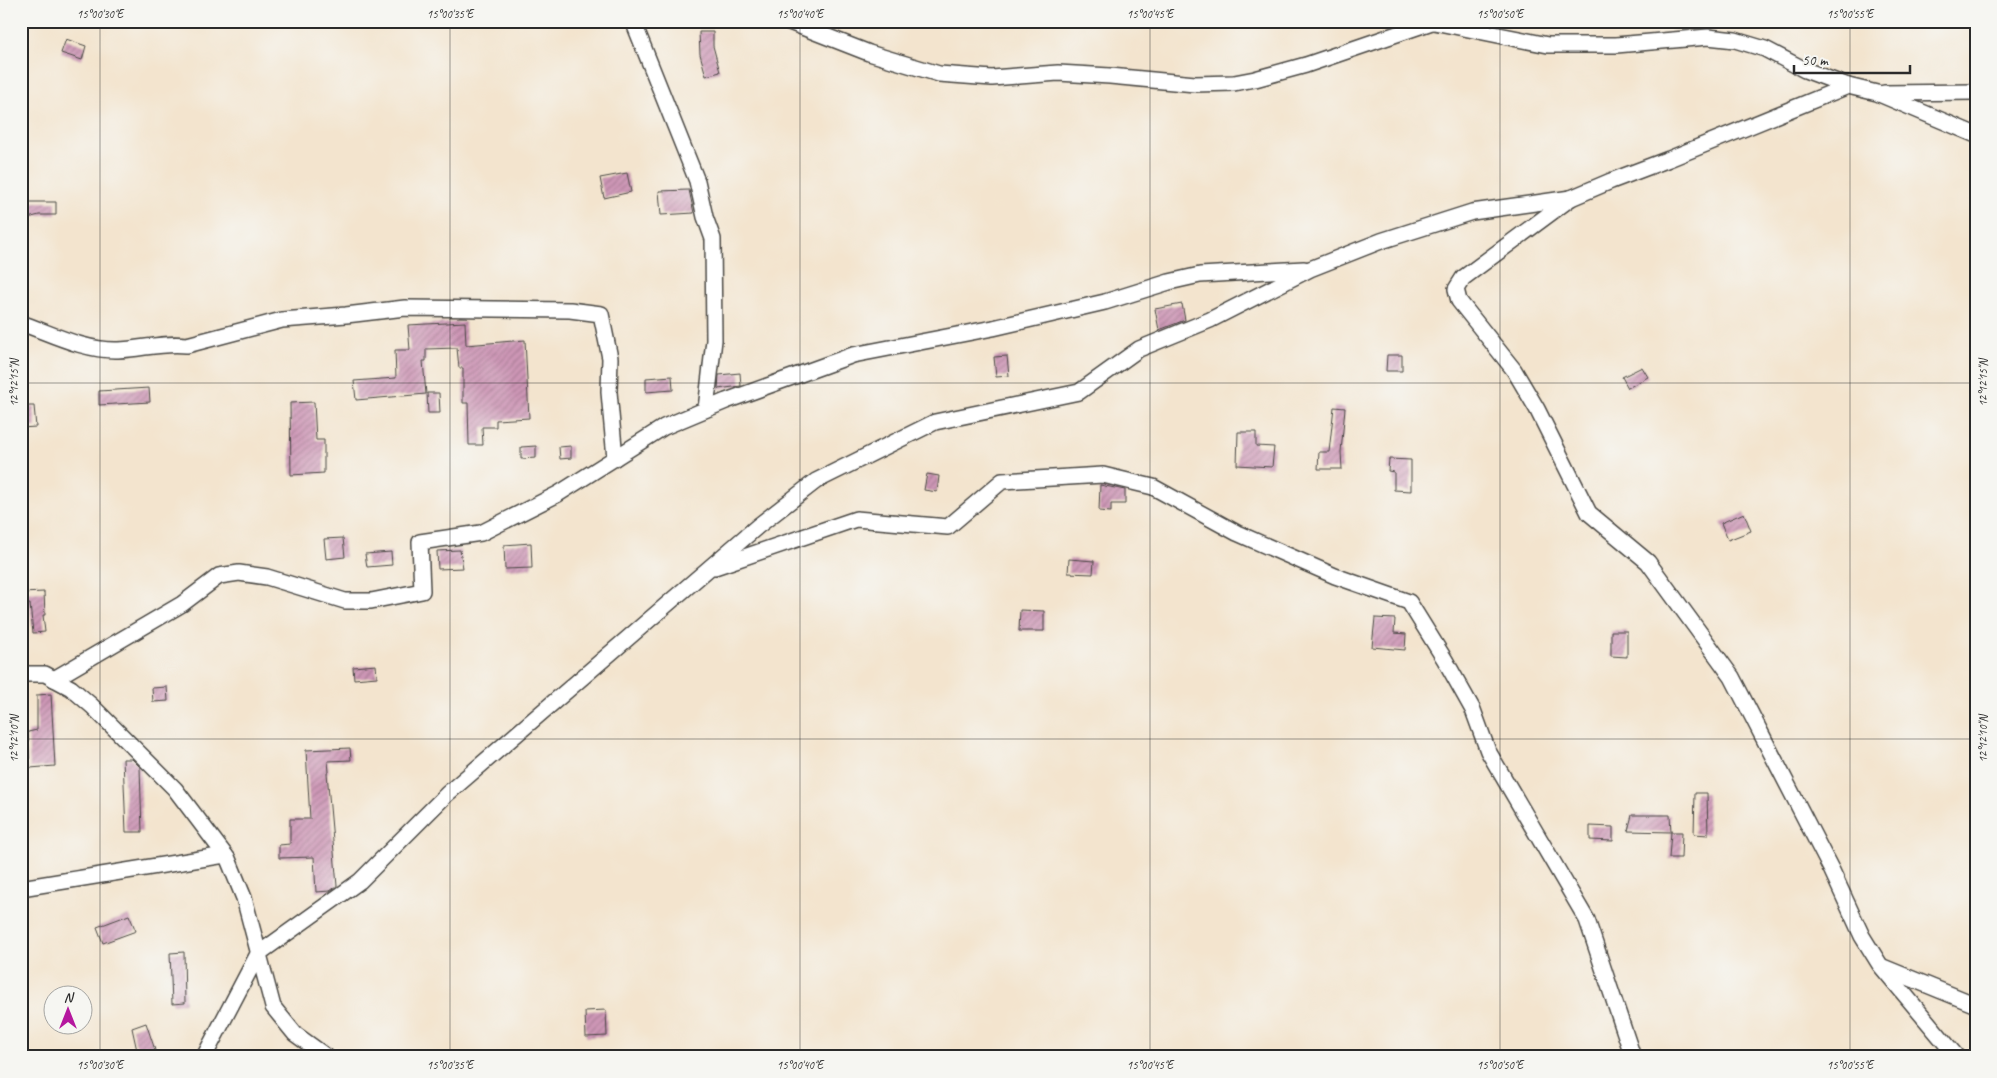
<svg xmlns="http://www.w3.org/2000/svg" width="1997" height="1078" font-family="Caveat,sans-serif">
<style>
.building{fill:url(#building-hatch)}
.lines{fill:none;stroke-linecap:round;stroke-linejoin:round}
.street-casing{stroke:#494743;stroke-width:18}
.street{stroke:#fff;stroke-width:15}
.ticks{fill:none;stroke:#2b2b2b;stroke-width:1;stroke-opacity:0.45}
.neatline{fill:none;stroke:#2b2b2b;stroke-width:2}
.ticks-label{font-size:12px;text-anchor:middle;fill:#2b2b2b}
</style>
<defs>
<pattern id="building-hatch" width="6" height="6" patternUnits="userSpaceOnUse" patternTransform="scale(1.25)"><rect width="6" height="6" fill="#cd96b6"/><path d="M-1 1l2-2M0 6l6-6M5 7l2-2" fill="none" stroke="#a77b94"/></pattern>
</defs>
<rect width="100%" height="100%" fill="#f6f6f2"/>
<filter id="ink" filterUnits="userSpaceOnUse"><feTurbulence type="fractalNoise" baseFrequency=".02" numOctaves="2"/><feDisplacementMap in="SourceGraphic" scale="10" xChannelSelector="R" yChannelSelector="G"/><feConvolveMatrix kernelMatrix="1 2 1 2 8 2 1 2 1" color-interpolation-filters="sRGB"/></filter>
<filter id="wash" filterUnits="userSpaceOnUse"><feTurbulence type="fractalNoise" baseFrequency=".0096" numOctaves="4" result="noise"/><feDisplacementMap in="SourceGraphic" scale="20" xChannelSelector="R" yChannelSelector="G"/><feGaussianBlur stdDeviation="1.12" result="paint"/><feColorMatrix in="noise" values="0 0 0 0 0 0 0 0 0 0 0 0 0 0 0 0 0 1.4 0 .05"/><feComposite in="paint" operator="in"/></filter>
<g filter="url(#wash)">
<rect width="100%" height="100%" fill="#f3e4ce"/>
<g id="blocks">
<g class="building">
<polygon points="699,32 713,32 713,46 720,72 706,76 700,54"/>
<polygon points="66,39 86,46 82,60 61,53"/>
<polygon points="627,173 631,192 604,198 600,178"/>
<polygon points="689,190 694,213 661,215 659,191"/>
<polygon points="21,202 56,202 56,215 39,215 21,220"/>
<polygon points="1182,304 1185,320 1159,330 1155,309"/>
<polygon points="465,322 466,345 525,340 529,418 496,420 496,427 482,427 483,445 469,445 468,403 463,403 463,368 459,368 457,348 426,349 426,361 423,361 426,394 356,400 354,381 396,378 395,350 410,350 408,325"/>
<polygon points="1387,355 1402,355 1402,371 1386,371"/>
<polygon points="1007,356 1009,376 996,377 994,357"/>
<polygon points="1642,367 1648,377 1628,388 1622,377"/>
<polygon points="740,373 741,386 718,389 719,375"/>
<polygon points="672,376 673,390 646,392 646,378"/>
<polygon points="149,388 150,402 99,405 99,391"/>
<polygon points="427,393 439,393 440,413 428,413"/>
<polygon points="314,402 316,440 324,440 324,473 291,475 290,403"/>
<polygon points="21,406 34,406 36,427 21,428"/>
<polygon points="1334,407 1345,408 1341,452 1342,469 1318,469 1319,452 1329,452"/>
<polygon points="1238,432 1256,432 1256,446 1274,447 1272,467 1237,465"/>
<polygon points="536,446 536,458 521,459 521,447"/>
<polygon points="571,446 571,458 560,459 559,447"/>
<polygon points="1389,459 1411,460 1411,491 1394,490 1394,472 1388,471"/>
<polygon points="927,474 939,476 937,492 924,490"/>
<polygon points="1100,485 1125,490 1125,504 1111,504 1111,512 1099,511"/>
<polygon points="1744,513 1751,531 1728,540 1721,523"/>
<polygon points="343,538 345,557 326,559 324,539"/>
<polygon points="531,543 532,568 505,569 504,545"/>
<polygon points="460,550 463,568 438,569 437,551"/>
<polygon points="391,552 392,565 367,567 365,554"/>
<polygon points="1069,559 1094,561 1093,574 1068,573"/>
<polygon points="44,592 45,615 43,615 45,632 33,633 30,604 21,605 21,593"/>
<polygon points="1020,610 1044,611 1044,631 1019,631"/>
<polygon points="1375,618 1395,619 1394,633 1406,634 1405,650 1372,647"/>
<polygon points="1611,631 1627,631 1627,657 1611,656"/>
<polygon points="376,665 377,677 354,679 353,667"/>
<polygon points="167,687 168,701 153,702 152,688"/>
<polygon points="51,694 55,766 30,768 28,732 37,730 37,695"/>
<polygon points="350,748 351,760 328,761 329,772 327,773 337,886 330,891 316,892 314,857 279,858 279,845 290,844 290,819 310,819 306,750"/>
<polygon points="123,759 132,759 140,767 142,832 126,832"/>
<polygon points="1695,793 1707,793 1708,835 1694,834"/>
<polygon points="1632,815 1670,815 1671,832 1628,831"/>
<polygon points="1590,826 1613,827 1613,841 1590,840"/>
<polygon points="1671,832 1682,832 1681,858 1669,858"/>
<polygon points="129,915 136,931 103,943 97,927"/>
<polygon points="184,952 185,1003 172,1004 170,953"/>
<polygon points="606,1010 607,1036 586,1037 585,1011"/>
<polygon points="146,1023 155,1050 138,1055 132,1028"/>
</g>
</g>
</g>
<g filter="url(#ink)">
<use href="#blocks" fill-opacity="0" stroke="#494743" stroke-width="1"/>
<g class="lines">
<defs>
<g id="street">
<polyline points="633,21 697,181 705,217 713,239 714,340 706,409"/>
<polyline points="787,21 869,53 939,74 992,78 1058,73 1110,76 1195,84 1234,83 1255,79 1306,65 1435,21"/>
<polyline points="1434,22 1548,45 1616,45 1708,37 1735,40 1765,49 1805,70 1848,86 1877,93 1976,135"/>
<polyline points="1848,86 1669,159 1611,181 1571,198 1463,278 1456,289 1459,301 1514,370 1537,409 1589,513 1648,562 1732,677 1832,871 1862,936 1880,965 1957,1057"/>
<polyline points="1884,93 1976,92"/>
<path d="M 21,323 C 52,334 85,351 118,350 C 142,349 163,342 187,345 L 282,320 L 346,315 L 405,308 L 570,310 L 601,314 L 610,358 L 609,392 L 615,458"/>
<polyline points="715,567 856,519 948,527 1002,481 1103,475 1153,487 1237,533 1335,576 1409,602 1445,660 1473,710 1488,751 1587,920 1633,1057"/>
<polyline points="21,674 45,674 71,688 92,706 175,789 228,859 244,898 273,1007 295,1034 327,1057"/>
<polyline points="54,679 182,604 219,576 239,573 267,577 345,601 371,601 422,591 420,542 481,533 558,494 664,427 726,401 853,355 993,328 1105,302 1169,282 1200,275 1304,269"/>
<polyline points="21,888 225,855"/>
<polyline points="1883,967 1976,1005"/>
<polyline points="204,1057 258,954 360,881 447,794 758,526 816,481 935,422 1079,392 1139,349 1210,320 1310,269 1381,241 1472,212 1571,198"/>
</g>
</defs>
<use href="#street" class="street-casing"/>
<use href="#street" class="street"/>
</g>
</g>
<path class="ticks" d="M 100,21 L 100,1057M 450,21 L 450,1057M 800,21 L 800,1057M 1150,21 L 1150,1057M 1500,21 L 1500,1057M 1850,21 L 1850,1057M 21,27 L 1976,27M 21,383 L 1976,383M 21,739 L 1976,739"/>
<rect width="1997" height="1078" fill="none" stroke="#f6f6f2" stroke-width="55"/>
<g transform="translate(68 1010)"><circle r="24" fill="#f6f6f2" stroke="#a5a5a2"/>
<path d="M0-4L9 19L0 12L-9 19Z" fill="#b5179e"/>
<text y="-8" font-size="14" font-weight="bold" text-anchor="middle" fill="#2b2b2b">N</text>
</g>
<path d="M1794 65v8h116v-8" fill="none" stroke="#2b2b2b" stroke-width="2.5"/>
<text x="1802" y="65" font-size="15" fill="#2b2b2b" stroke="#f6f6f2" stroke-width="4" paint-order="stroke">50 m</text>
<rect x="28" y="28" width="1942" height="1022" class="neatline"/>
<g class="ticks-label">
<text x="100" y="18">15°00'30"E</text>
<text x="450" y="18">15°00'35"E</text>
<text x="800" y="18">15°00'40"E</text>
<text x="1150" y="18">15°00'45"E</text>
<text x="1500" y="18">15°00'50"E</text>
<text x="1850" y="18">15°00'55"E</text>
<text transform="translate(14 383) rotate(-90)" y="4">12°12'15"N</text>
<text transform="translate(1983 383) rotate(-90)" y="4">12°12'15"N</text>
<text transform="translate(14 739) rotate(-90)" y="4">12°12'10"N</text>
<text transform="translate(1983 739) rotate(-90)" y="4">12°12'10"N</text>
<text x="100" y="1069">15°00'30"E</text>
<text x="450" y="1069">15°00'35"E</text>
<text x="800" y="1069">15°00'40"E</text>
<text x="1150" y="1069">15°00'45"E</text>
<text x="1500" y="1069">15°00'50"E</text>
<text x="1850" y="1069">15°00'55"E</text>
</g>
</svg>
